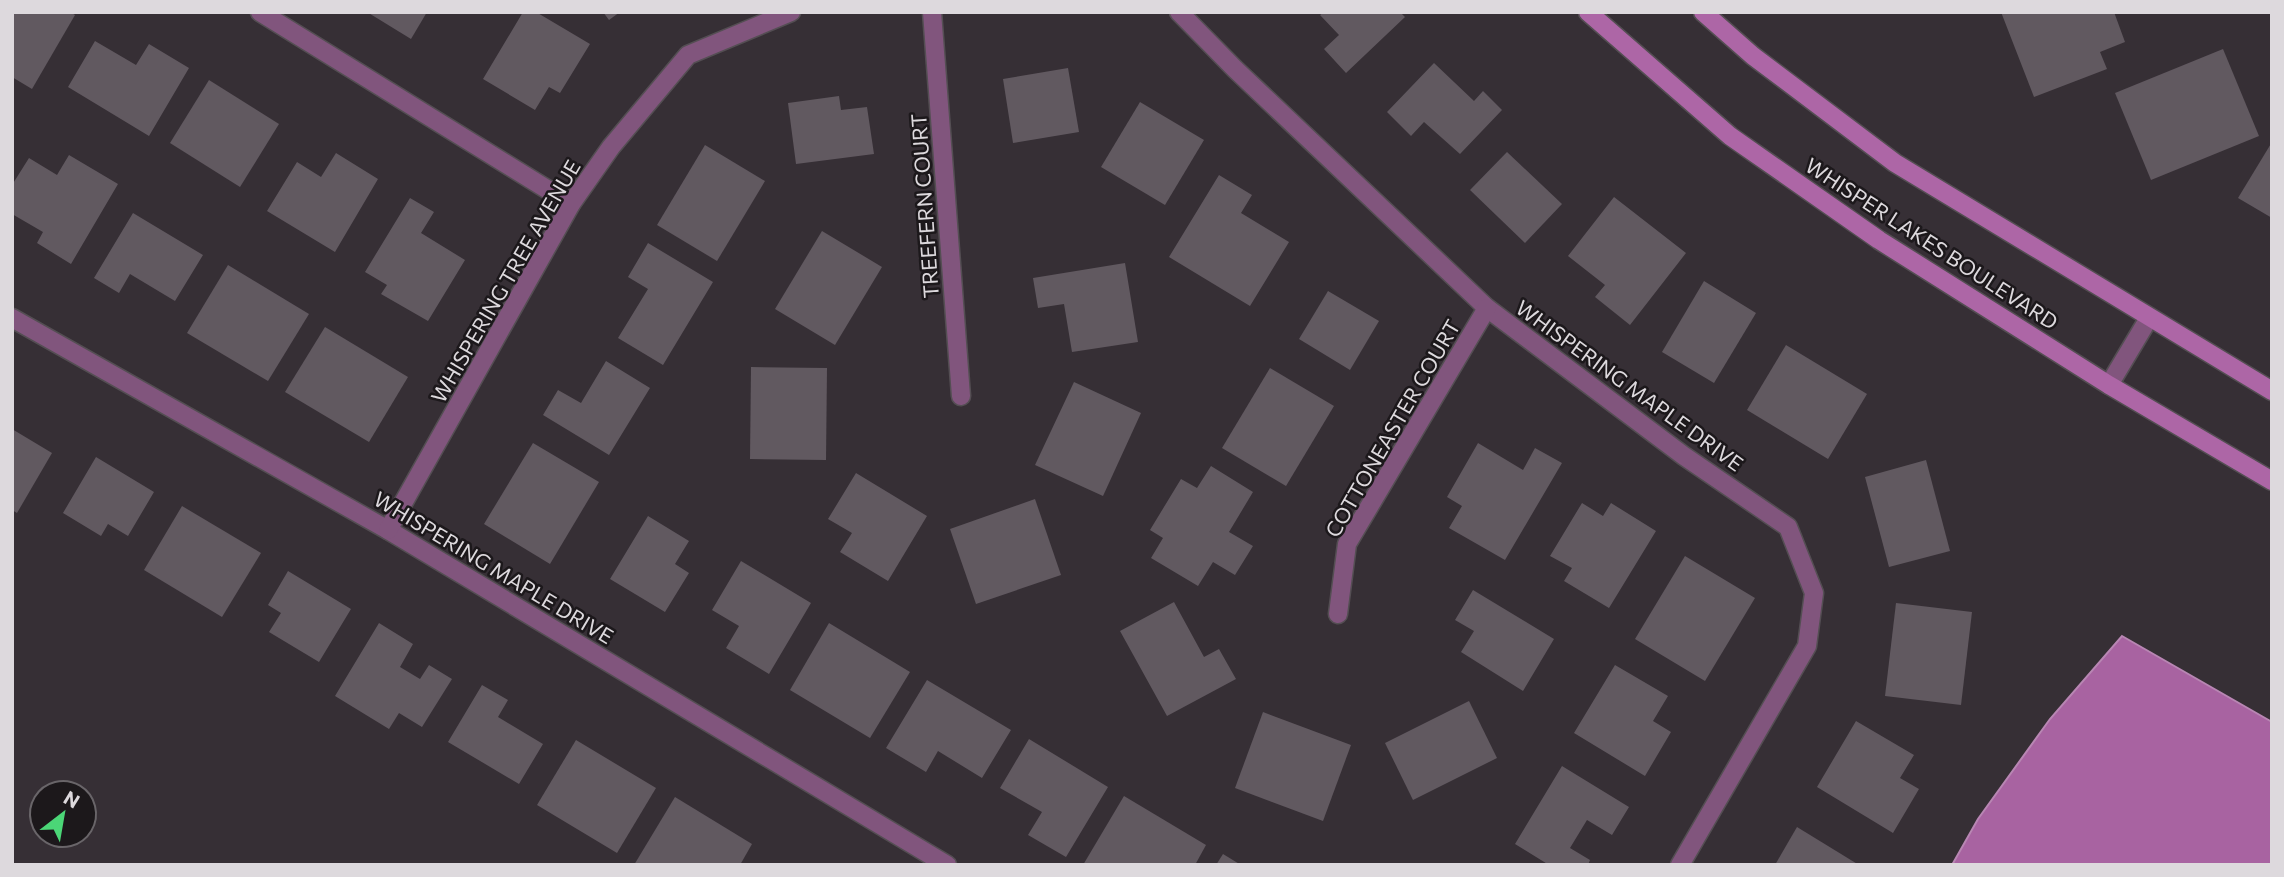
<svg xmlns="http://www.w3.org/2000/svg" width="2284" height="877" font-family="Commissioner,sans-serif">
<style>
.water{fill:#a863a1;stroke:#b886b3;stroke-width:2}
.building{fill:#615960}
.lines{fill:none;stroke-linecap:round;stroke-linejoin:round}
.street-casing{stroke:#544e53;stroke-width:21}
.secondary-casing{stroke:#544e53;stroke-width:21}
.street{stroke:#81557d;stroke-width:18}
.secondary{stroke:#ad66a6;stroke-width:18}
.labels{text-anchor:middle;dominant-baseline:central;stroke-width:5;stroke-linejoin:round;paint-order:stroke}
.street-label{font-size:21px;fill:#ddd9dd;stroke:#1c181b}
</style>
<rect width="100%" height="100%" fill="#362f35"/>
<polygon class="water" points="2122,636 2272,722 2272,865 1952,865 1978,819 2050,719"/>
<g class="building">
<polygon points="12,12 70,12 75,15 32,89 12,77"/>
<polygon points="367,12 427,12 411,39"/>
<polygon points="523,12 536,12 590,44 560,93 549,87 535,110 483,79"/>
<polygon points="603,12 620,12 609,20"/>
<polygon points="1324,12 1400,12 1405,17 1346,73 1324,49 1339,35 1320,15"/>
<polygon points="2001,12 2114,12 2125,42 2100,52 2107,69 2034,97"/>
<polygon points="95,41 136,65 149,44 189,68 149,136 68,87"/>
<polygon points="2223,49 2259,136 2151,180 2115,93"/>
<polygon points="1434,63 1474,101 1483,91 1502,110 1460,154 1424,122 1411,136 1387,112"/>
<polygon points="1068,68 1079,132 1013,143 1003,79"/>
<polygon points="209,80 279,124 240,187 170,143"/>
<polygon points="839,96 841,110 867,107 874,154 796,164 788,103"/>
<polygon points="1140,102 1204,140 1165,205 1101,167"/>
<polygon points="2272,142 2272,218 2238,198"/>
<polygon points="705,145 765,181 717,261 657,225"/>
<polygon points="1507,152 1562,204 1525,243 1470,190"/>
<polygon points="336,153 378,179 335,252 267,211 297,162 321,177"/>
<polygon points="69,155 118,184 71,264 37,243 43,232 12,214 12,185 29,158 57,175"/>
<polygon points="1219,175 1252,195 1241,213 1289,242 1250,306 1169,257"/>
<polygon points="1614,197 1686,253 1630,325 1595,297 1605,285 1568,256"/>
<polygon points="410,198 434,212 421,233 465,260 428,321 381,294 387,285 365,272"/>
<polygon points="133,213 203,255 175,301 130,274 119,293 94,278"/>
<polygon points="822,231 882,267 835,345 775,309"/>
<polygon points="648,243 713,282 663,365 618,338 648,289 628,277"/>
<polygon points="1125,263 1138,342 1072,352 1064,304 1038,308 1033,278"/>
<polygon points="228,265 309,314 268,381 187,333"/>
<polygon points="1704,281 1756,313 1714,383 1662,352"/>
<polygon points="1328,291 1379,321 1350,370 1299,339"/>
<polygon points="325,327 408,377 369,442 285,392"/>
<polygon points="1786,345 1867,394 1828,459 1747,410"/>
<polygon points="606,361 650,388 609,455 543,415 558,390 581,403"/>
<polygon points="751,367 827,368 826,460 750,459"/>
<polygon points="1270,368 1334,406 1286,486 1222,448"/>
<polygon points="1074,382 1141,413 1103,496 1035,465"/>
<polygon points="12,429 52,453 17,513 12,510"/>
<polygon points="533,443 599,482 550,564 484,524"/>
<polygon points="1478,443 1523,470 1535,448 1562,463 1505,560 1449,528 1462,506 1447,497"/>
<polygon points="96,457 154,492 128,536 108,524 101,536 63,513"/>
<polygon points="1926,460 1950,551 1889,567 1865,477"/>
<polygon points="1211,466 1253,492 1229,532 1253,546 1235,575 1213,562 1198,586 1151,558 1163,538 1150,530 1181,479 1197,488"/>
<polygon points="856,473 927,516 888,581 840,552 852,533 828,519"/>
<polygon points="1035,499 1061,575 976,604 950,529"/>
<polygon points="1582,503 1603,516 1611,503 1656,531 1609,608 1564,581 1572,568 1550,556"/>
<polygon points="182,506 261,553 222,617 144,570"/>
<polygon points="648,516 689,541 675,564 689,573 665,612 610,579"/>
<polygon points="1685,556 1755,598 1705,681 1635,639"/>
<polygon points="741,561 811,603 769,674 726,648 739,626 712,610"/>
<polygon points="288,571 351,609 319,662 269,632 281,613 268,605"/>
<polygon points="1473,590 1554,639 1523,691 1461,652 1474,631 1455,620"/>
<polygon points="1174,602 1204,657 1219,649 1236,679 1167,716 1120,631"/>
<polygon points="1896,603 1972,612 1961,705 1885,696"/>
<polygon points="379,623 413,644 400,667 420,679 429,665 452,679 422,727 399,713 389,729 335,696"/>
<polygon points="829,623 910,672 870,738 790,690"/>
<polygon points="1615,665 1668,696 1653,721 1671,732 1645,776 1574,733"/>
<polygon points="927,680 1011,730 982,778 938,751 926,772 886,748"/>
<polygon points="482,685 508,700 498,717 543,744 519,784 448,742"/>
<polygon points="1469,701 1497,758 1413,800 1385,743"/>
<polygon points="1263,712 1351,745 1323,821 1235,788"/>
<polygon points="1856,721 1914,755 1900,778 1919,789 1893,833 1817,787"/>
<polygon points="1029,739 1108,787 1066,857 1028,835 1042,812 1000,788"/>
<polygon points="576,740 656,788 617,853 537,805"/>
<polygon points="1562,766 1629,807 1612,835 1587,820 1570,848 1590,860 1588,865 1549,865 1515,844"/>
<polygon points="1124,796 1206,845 1195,865 1083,865"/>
<polygon points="675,797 752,844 740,865 634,865"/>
<polygon points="1797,827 1859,865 1775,865"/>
<polygon points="1223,854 1241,865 1216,865"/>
</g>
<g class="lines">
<defs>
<g id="street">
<polyline points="260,12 571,204"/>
<polyline points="932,12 961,396"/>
<polyline points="1179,12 1235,69 1487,308 1684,456 1788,527 1814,593 1807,646 1680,865"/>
<polyline points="12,318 388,530 947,865"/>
<polyline points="2109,385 2149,318"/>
<polyline points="388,530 571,204 611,147 688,55 791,12"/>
<polyline points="1338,614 1347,544 1487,308"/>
</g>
<g id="secondary">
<polyline points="1588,12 1730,136 1879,240 2109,385 2272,481"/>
<polyline points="1703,12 1753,56 1895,163 2272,391"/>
</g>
</defs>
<use href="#street" class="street-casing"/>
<use href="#secondary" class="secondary-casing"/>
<use href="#street" class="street"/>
<use href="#secondary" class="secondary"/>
</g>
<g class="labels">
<g class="street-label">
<text transform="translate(924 206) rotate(-94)">TREEFERN COURT</text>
<text transform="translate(1932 243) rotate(33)">WHISPER LAKES BOULEVARD</text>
<text transform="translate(505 281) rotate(-60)">WHISPERING TREE AVENUE</text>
<text transform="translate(1630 385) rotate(36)">WHISPERING MAPLE DRIVE</text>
<text transform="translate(1392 428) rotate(-60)">COTTONEASTER COURT</text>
<text transform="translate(494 567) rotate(31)">WHISPERING MAPLE DRIVE</text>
</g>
</g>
<rect width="2284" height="877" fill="none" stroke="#ddd9dd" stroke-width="28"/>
<g transform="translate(63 814) rotate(31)"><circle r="33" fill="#1c181b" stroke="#696569" stroke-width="2"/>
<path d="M0-5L12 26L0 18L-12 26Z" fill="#4bd677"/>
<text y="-10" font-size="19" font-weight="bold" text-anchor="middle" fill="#ddd9dd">N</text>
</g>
</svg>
